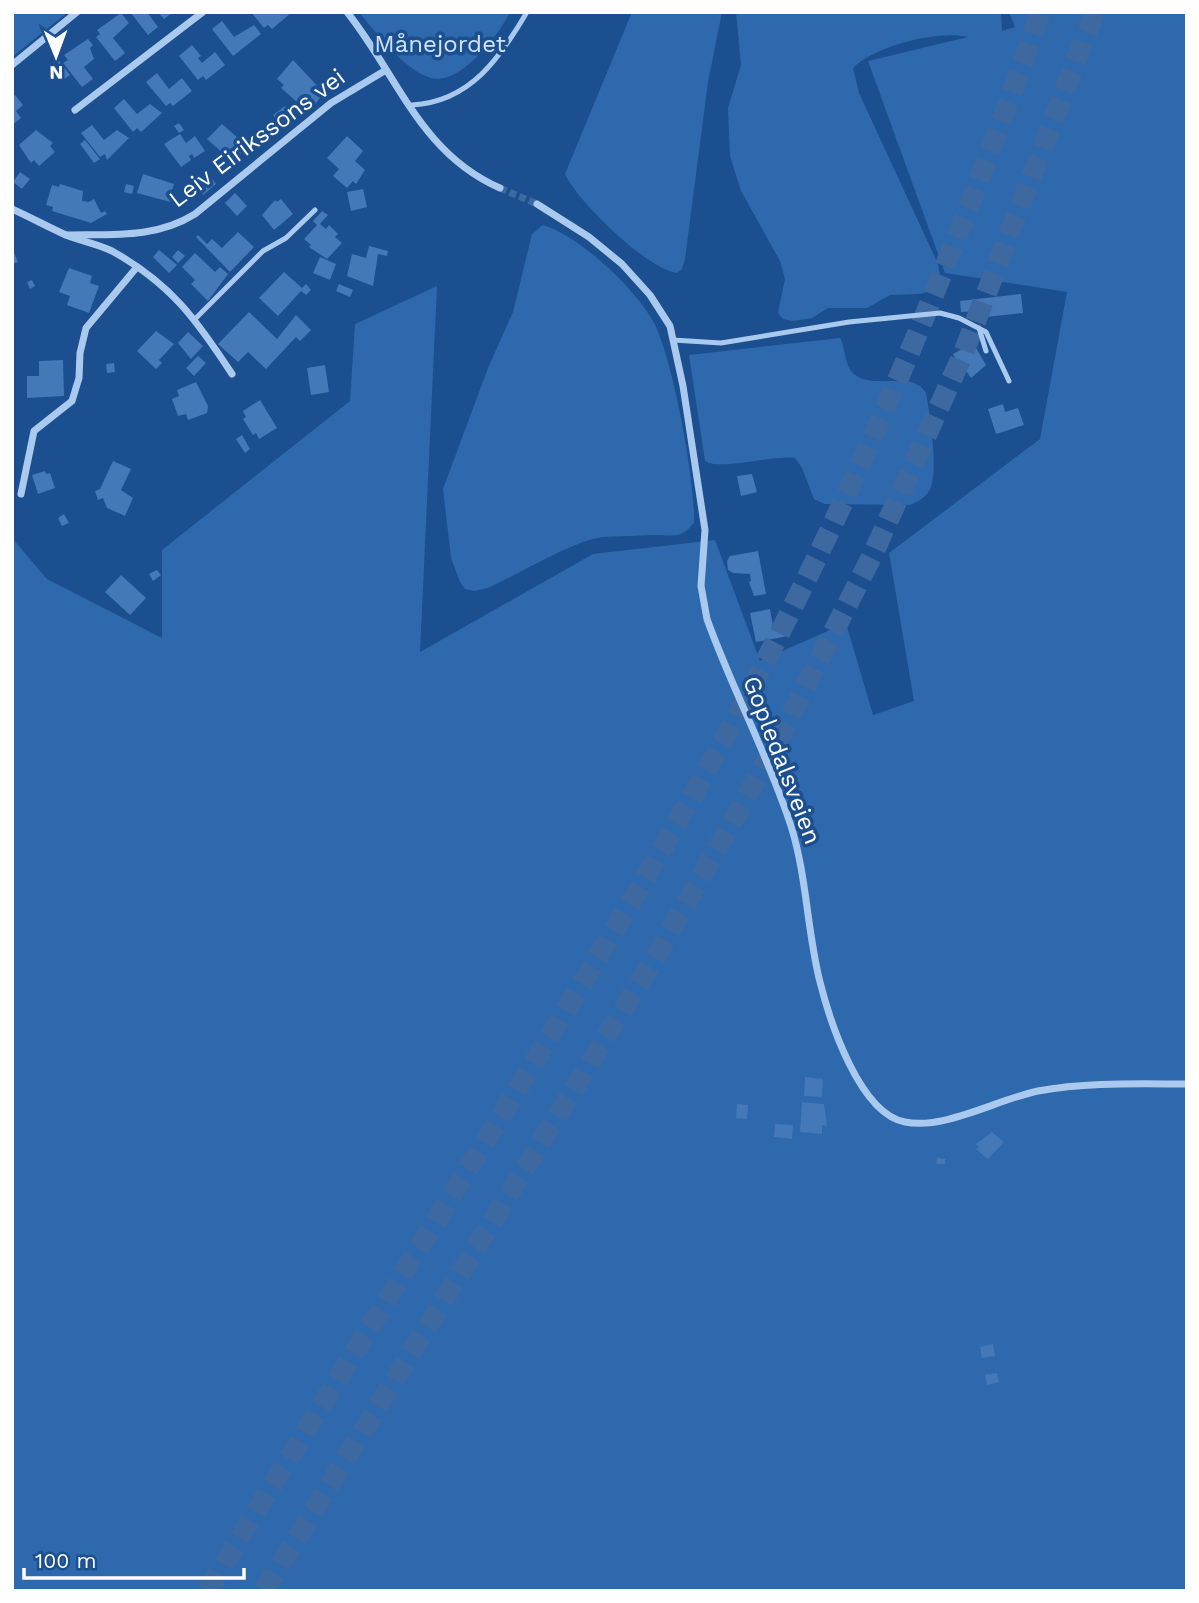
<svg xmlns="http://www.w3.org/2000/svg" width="1199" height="1603" font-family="'Work Sans',sans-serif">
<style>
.green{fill:#2e69ad}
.building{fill:#4478b7}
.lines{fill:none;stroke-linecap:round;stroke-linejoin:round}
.minor-tunnel{stroke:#3d69a0;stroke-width:7;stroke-dasharray:7 3.5;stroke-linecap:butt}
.motorway-tunnel{stroke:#3d69a0;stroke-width:21;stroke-dasharray:21 10;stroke-linecap:butt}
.service{stroke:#a9c9ee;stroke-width:5}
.minor{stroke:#a9c9ee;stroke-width:7}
.labels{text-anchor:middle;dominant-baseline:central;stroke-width:7;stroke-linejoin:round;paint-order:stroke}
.park-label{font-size:24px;fill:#cfe3fa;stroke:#1b4f8f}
.street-label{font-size:24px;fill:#fff;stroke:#1b4f8f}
</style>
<rect width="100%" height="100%" fill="#1b4f8f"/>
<g class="green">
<polygon points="12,12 68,12 12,57"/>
<path d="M 359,12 L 510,12 C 499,35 460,86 431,78 C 405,71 375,32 359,12 Z"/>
<path d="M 632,12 L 722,12 L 708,82 L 685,259 L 682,269 L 677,273 C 647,269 577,201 565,174 Z"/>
<path d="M 736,12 L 1001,12 L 1002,31 L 1015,27 L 1009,12 L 1187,12 L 1187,1591 L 12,1591 L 12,538 L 47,579 L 162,638 L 162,550 L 350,401 L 355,324 L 437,286 L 420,652 L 593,554 L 715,540 L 760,661 L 846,623 L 873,715 L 914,701 L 889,553 L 1040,439 L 1067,292 L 945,273 L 868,61 L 968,37 C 938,30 875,46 853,68 L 859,93 L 938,264 L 941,282 L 938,289 L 920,294 L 890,295 L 867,308 L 828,308 L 812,318 L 793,321 L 783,319 L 778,313 L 785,279 L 780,261 L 741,191 L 730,156 L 728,108 L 741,65 Z"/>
<path d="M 543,225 C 580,236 636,289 654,323 C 672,356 696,484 694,522 C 681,541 671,534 652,535 C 636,536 619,536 603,537 C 574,540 517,575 488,588 L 474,591 L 465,589 L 460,582 L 451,558 L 443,489 L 488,368 L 513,312 L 532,234 Z"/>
<path d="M 840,338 C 846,348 844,366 854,374 C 875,391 912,369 926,393 C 930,415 938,467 931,487 C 927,497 919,501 910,505 L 825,504 L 814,499 L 802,468 L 795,458 C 773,455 719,471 705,461 L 689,355 Z"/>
</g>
<g class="building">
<polygon points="130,12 147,12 158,27 148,35"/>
<polygon points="158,12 173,12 164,19"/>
<polygon points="251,12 292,12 272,29 268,25 264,28"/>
<polygon points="121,13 129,23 113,38 125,53 115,61 96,37 100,34 97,30"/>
<polygon points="222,21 234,37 254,25 261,34 233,56 212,29"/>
<polygon points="88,39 93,45 90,48 94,59 84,67 93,79 82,87 63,63 68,60 64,55"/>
<polygon points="192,45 201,56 198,58 202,63 215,52 225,65 206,80 203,76 198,80 179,56"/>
<polygon points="55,56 70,75 63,80 54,69"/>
<polygon points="293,60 324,93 312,108 300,98 297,102 281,88 284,85 277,79"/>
<polygon points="157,73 169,89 182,78 192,91 173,106 170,103 166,106 146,82"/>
<polygon points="15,95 23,105 16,111 21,118 12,125 12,98"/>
<polygon points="124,99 137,114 150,104 162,113 141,132 137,128 133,132 114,108"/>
<polygon points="285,106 295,120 283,129 273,115"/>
<polygon points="179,123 184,130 179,133 174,126"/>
<polygon points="222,124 247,146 233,162 207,139"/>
<polygon points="92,125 104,140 117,130 129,138 107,160 105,154 100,157 81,133"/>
<polygon points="36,130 53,143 50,146 55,152 39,166 34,160 31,163 19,145"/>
<polygon points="180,134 186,143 195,136 205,151 194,158 192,154 189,156 191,160 181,167 164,144"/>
<polygon points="347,136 363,151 355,161 365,170 356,184 353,181 347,188 333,176 339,169 327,158"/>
<polygon points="85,140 100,159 94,163 80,144"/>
<polygon points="20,172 30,179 22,189 13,182"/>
<polygon points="207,172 216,184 203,195 194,183"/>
<polygon points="143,174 174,184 171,193 177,195 174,203 137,193"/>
<polygon points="60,184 83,191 82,201 89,202 94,199 101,213 105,211 107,214 91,223 52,211 53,207 46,205 52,185 59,187"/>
<polygon points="126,184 134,186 132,194 124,192"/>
<polygon points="363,189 367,207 351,211 347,192"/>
<polygon points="235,193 247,206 237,216 225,203"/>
<polygon points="281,199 293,214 274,230 262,215 275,200 277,202"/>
<polygon points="322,211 328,215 320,224 326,229 329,225 338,234 335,237 342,243 327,259 309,247 311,245 304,239 317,225 313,221"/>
<polygon points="238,232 254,247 230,272 196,237 198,235 207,244 212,239 222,248"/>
<polygon points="369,246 388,251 387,256 378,254 373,286 347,276 352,254 366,258"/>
<polygon points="12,248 18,262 12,264"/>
<polygon points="159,250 177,265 169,273 153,257"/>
<polygon points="178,250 185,256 178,263 172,257"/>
<polygon points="195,253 215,272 220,267 228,274 208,301 191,284 195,280 182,267"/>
<polygon points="320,257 336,264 330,280 313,273"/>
<polygon points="69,268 92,276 90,283 99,286 89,313 67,305 70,296 59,292"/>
<polygon points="284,272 302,288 306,284 311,290 306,295 301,291 278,316 259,298"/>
<polygon points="32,280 35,286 30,289 27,282"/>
<polygon points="339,284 353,290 350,297 336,291"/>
<polygon points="1021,294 1023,313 977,318 977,311 961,312 960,301"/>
<polygon points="249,312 277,339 296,315 311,330 300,341 296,337 266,369 248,352 238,362 218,344"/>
<polygon points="156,331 174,344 159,360 162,363 156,369 137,351"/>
<polygon points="188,332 203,346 191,359 178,343"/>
<polygon points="973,343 986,365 971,378 966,371 963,372 953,354"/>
<polygon points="198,356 206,363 194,376 186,368"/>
<polygon points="63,360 64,396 27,398 27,376 39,376 39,361"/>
<polygon points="114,363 115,372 107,373 106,364"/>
<polygon points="325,365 329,392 311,395 307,368"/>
<polygon points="196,382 208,406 207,413 188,420 186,414 178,416 172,399 179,396 177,390"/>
<polygon points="260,400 277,428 259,439 256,433 253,435 243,419 246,417 243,411"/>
<polygon points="1003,404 1005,412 1018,408 1024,425 996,434 988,409"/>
<polygon points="242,435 250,449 245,453 236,439"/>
<polygon points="113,461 131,469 121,490 133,498 125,516 107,508 103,498 98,500 95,491 100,489"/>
<polygon points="45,471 46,474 50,473 55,488 38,494 32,475"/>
<polygon points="752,474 757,492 741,496 737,476"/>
<polygon points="64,514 69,523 62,526 58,518"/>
<polygon points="758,551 766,594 754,596 749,582 751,581 750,574 733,573 728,570 727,561 730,556"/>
<polygon points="157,570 161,575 153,581 149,574"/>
<polygon points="121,575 146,598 130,615 105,592"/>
<polygon points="770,609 773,626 786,624 788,636 756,642 750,613"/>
<polygon points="805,1077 823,1079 822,1097 804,1096"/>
<polygon points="802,1102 824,1104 827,1126 822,1125 822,1134 800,1132"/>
<polygon points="737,1104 748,1105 747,1119 736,1118"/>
<polygon points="775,1124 793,1125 792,1139 774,1137"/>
<polygon points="992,1132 1004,1142 988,1159 976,1149 979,1147 976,1144"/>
<polygon points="937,1158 945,1159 945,1164 936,1164"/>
<polygon points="993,1344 995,1356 982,1358 980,1347"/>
<polygon points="997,1373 999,1382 987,1385 985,1375"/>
</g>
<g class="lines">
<polyline class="minor-tunnel" points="500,188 537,204"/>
<g class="motorway-tunnel">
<path d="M 207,1591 C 303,1435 399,1280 496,1124 C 590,971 685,818 767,658 C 874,449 963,233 1041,12"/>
<polyline points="264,1591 653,961 778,741 873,554 963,354 1095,12"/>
</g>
<g class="service">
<path d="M 412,105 C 470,102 500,58 527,12"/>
<polyline points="196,318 263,251 286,238 315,210"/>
<polyline points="979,328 986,351"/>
<polyline points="673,340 721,343 849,322 940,313 959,318 986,332 1009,381"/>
</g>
<g class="minor">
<path d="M 347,12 C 398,76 420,153 500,188"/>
<polyline points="12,65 77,12"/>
<polyline points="75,110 203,12"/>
<path d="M 537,204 L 589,237 L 622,264 L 650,295 L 670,326 L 683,386 L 705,530 L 701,586 L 707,619 C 732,689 768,755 791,826 C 807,877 807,931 820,982 C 830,1022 860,1114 905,1122 C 945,1130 998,1099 1038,1091 C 1087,1082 1137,1084 1187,1084"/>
<path d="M 12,209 C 30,217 48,227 66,235 C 81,241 98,244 112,251 C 171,284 196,319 232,374"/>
<path d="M 66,235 C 111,234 155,239 195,214 L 331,103 L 386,70"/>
<polyline points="21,494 34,431 72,401 79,378 80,353 86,328 137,267"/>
</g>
</g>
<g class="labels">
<g class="park-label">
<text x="440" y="44">Månejordet</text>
</g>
<g class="street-label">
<text transform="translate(257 138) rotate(-37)">Leiv Eirikssons vei</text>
<text transform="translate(782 760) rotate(69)">Gopledalsveien</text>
</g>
</g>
<rect width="1199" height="1603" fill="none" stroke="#ffffff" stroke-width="28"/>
<g transform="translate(56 56) rotate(179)" stroke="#1b4f8f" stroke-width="5" paint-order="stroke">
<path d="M0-5L12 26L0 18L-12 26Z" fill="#ffffff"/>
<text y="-10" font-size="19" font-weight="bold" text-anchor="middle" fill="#ffffff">N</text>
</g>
<path d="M24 1568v10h220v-10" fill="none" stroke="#ffffff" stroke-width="3.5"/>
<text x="35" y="1568" font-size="21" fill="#ffffff" stroke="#1b4f8f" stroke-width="5" paint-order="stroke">100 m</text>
</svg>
